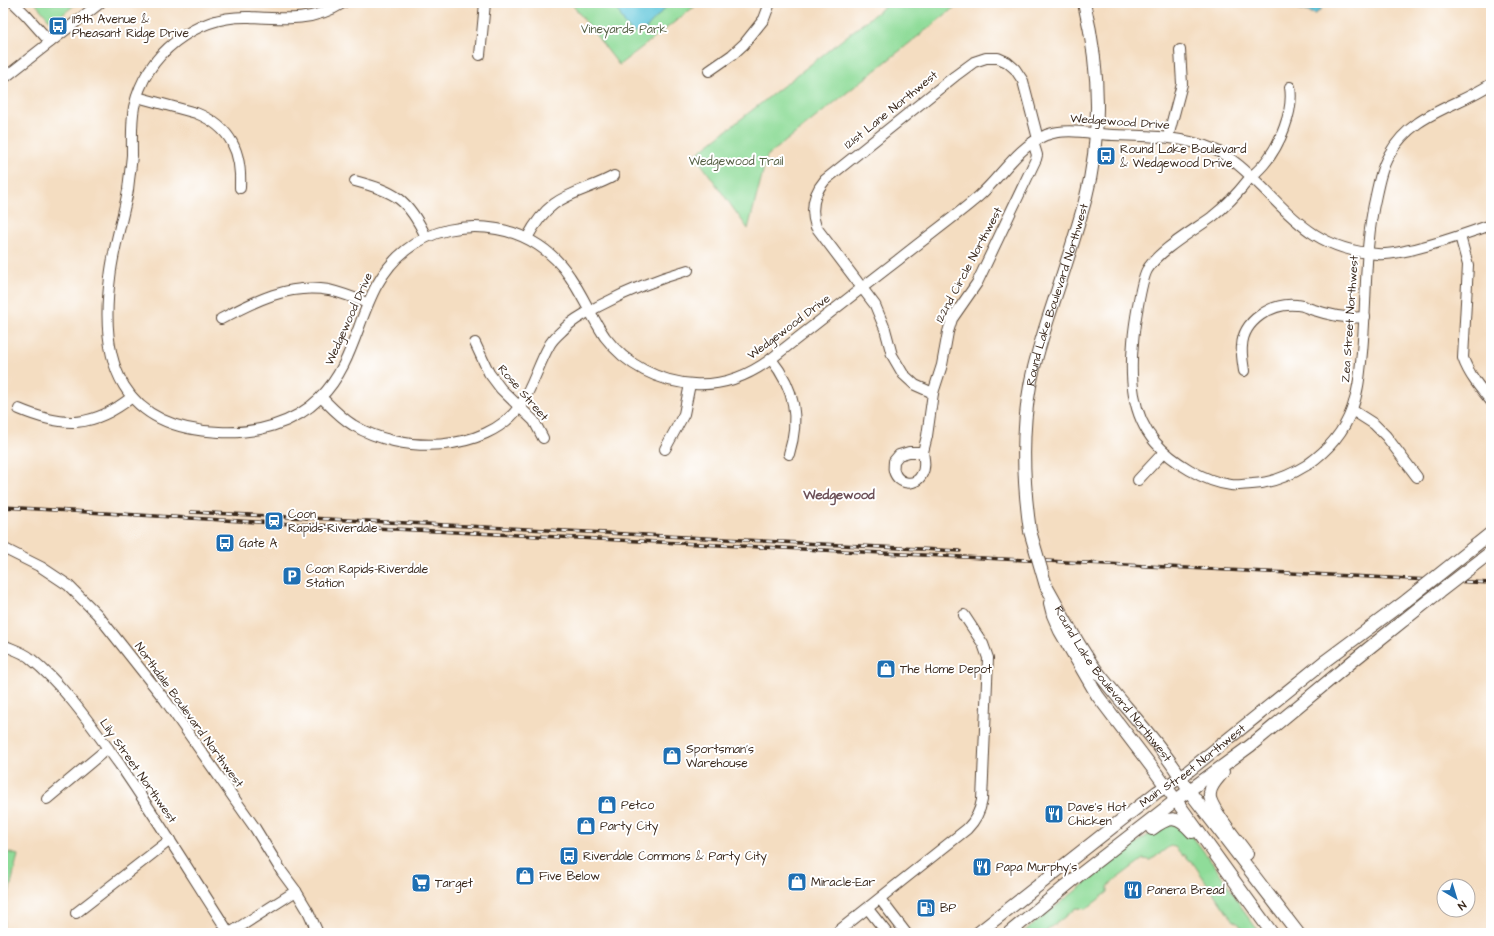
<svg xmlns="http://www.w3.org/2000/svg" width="1494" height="936" font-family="'Architects Daughter',sans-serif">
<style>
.green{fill:#8fdc99;stroke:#65835c}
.water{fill:#5ec6da;stroke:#4c787c}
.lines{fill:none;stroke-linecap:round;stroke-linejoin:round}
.minor-casing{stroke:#574536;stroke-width:12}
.major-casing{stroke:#574536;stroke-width:14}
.minor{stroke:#fff;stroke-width:10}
.major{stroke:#fff;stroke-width:12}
.rail-casing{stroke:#3b2a1e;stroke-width:3.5}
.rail{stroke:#fff;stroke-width:2;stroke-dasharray:6;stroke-linecap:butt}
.major-bridge-casing{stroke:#574536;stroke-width:14;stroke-linecap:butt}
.major-bridge{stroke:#fff;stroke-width:12}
.labels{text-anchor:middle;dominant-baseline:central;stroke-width:4;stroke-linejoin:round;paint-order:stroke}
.poi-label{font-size:12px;fill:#3b2a1e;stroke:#fff;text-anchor:start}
.park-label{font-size:12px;fill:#545f43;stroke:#fff}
.street-label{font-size:12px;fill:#3b2a1e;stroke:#fff}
.neighbourhood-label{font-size:13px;font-weight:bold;fill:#6d5158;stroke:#fff}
</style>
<rect width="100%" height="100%" fill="#fff"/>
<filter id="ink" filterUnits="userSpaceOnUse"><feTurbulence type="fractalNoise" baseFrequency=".025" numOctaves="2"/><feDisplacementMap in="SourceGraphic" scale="8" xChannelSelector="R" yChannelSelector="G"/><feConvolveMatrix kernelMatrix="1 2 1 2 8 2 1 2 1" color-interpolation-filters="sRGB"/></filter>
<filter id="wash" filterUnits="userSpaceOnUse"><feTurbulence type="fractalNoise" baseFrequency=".012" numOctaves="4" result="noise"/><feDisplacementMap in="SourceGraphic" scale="16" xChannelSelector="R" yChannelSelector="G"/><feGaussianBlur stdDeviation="0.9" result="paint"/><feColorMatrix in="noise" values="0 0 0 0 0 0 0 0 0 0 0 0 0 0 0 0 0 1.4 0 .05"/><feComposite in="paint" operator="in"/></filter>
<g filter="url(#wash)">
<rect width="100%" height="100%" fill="#f4ddc1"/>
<g class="green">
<polygon points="35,3 77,3 52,23"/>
<polygon points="571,3 699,3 619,65"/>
<polygon points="889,3 960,3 767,156 748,229 695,155"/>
<polygon points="1173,823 1186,829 1199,845 1224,879 1245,913 1260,933 1245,933 1239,924 1232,920 1191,860 1190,861 1184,854 1183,856 1175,847 1170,846 1151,860 1143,859 1111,883 1108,887 1108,892 1086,909 1076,908 1044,933 1022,933 1139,841 1150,834"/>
<polygon points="3,851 18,855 6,906 3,927"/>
</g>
<g class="water">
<polygon points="614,3 674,3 668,5 644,31 633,33 625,24"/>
<polygon points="1280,3 1322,3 1321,10 1315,14"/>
</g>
</g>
<g filter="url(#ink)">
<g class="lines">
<defs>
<g id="minor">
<polyline points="14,3 26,15 50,42"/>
<path d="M 343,3 C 313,22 284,19 250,17 C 195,15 146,54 134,107 C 131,123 132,140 132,155 C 131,167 129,178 128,190 C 123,219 113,248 110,278 C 99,364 122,428 219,432 C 255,434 294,424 320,398 C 363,356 357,288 406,250 C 431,230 465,223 497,229 C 527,234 554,252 570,277 C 583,296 592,318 605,337 C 626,365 659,382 694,384 C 722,386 748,376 771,359 C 813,326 855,293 898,260 C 924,239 952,219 978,197 C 1001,177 1017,147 1046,135 C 1068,127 1091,134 1113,135 C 1147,136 1182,136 1213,149 C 1234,158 1250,175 1266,191 C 1300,227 1325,250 1377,254 C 1388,255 1399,252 1410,250 C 1438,244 1464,234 1491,225"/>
<polyline points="480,55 485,3"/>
<polyline points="709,71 732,55 744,44 764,19 770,3"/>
<polyline points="3,79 100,3"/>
<path d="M 1290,87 C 1294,111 1280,145 1264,164 C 1259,170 1254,174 1249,179 C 1238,193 1226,206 1212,217 C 1193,231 1159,250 1147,270 C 1141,281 1134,327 1133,342 C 1130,376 1131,414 1155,442 C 1172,462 1205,482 1231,485 C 1238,486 1246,484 1252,484 C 1271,483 1291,475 1307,465 C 1327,451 1344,432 1352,409 C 1359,390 1360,371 1362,352 C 1367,299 1364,246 1376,195 C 1379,181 1382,167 1389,155 C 1412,113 1455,108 1491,84"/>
<path d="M 137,97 L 196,113 C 231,127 242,152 240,188"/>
<polyline points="1168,137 1182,84 1180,50"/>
<path d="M 355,181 C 396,192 408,199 426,237"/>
<path d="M 1460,236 L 1468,265 L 1463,358 C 1469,375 1480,388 1491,401"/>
<path d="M 527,238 C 534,225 542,213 554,204 C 572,191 595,187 614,176"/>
<path d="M 221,319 C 255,301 289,283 329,290 C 342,293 355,298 367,303"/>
<polyline points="475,343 489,373 501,389 534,421 543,438"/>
<path d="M 771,359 C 795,389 800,418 789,454"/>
<path d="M 1244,371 C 1243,363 1241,354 1242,346 C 1243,321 1272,302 1297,305 C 1303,305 1309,309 1314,310 C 1332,316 1347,319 1365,317"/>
<path d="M 933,393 L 915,385 L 903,374 L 892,355 L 885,329 L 875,305 L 816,227 C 810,209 813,194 825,180 L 955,76 L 974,62 L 986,58 L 998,58 L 1007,62 L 1015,69 L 1023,81 L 1038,139"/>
<path d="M 321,397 C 331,407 341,418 353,425 C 400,454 485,454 520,406 C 533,387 538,365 549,346 C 552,339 560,333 565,328 C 575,318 588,312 601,305 C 629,290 657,279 688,270"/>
<path d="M 19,409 C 64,428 93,428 132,397"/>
<polyline points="1352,410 1374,424 1386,436 1417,477"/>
<polyline points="665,449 684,414 690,384"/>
<path d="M 909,452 L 923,452 C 924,459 926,467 922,474 C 916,487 898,485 894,471 C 893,468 894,464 894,461 L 899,455 Z"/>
<polyline points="923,452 927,436 933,393 942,365 948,332 952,319 977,283 1036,159 1037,155 1033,142"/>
<polyline points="1138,480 1164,452"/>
<polyline points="3,548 41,567 68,585 97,614 165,700 255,828 282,872 296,891 308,911 318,933"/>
<path d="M 3,645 C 12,649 23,652 30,658 C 66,687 93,728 120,765 C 158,820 193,877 229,933"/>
<polyline points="47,799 108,748"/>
<polyline points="880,899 906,933"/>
<polyline points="868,909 887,933"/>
<polyline points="76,913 170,840"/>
<polyline points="230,933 296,891"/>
<path d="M 836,933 L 967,829 C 976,820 980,812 982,800 L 988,658 L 983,644 L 964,615"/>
</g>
<g id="major">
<path id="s1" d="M 1030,531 C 1023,482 1021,434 1030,386 C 1034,363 1041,341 1048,319 C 1061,280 1074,241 1085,201 C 1102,136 1100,68 1084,3"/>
<polyline points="1476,545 1491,533"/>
<path id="s2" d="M 1046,586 C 1062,614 1077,644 1096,670 C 1127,710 1164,747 1189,791 L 1298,933"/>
<polyline points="1050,603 1053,615 1060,631 1097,695 1154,770 1272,933"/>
<path d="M 1223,772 C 1218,779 1211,784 1210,793 C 1207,805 1239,842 1247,854"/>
<path d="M 1152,829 C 1169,816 1177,815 1192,832"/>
<path id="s3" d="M 978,933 L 1157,792 L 1181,777 L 1325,661 L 1407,600"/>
<polyline points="1009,933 1078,876 1176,800 1250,746 1354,660 1429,600"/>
</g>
</defs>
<use href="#minor" class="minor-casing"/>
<use href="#major" class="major-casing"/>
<use href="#minor" class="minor"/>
<use href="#major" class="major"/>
<defs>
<g id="rail">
<polyline points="3,507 274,523 1491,583"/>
<polyline points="191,512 960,551"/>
</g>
</defs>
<use href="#rail" class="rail-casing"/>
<use href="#rail" class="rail"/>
<defs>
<g id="major-bridge">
<polyline points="1030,531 1046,586"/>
<polyline points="1407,600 1476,545"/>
<polyline points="1429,600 1491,552"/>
</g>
</defs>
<use href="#major-bridge" class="major-bridge-casing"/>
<use href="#major-bridge" class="major-bridge"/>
</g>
</g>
<defs>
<symbol id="bus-square" viewBox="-11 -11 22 22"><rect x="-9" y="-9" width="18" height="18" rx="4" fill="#1f6fb2" stroke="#fff"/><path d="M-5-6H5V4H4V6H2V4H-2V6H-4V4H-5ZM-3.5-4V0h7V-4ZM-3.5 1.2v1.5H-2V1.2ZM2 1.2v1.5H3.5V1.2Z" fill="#fff"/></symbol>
<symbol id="station-square" viewBox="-11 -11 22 22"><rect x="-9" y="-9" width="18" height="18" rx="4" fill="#1f6fb2" stroke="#fff"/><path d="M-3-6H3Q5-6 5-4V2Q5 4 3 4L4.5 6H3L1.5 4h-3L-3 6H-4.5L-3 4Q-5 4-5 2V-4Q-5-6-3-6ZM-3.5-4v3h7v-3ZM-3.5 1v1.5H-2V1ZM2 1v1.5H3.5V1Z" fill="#fff"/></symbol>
<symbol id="parking-square" viewBox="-11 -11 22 22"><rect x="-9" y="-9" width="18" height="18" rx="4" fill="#1f6fb2" stroke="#fff"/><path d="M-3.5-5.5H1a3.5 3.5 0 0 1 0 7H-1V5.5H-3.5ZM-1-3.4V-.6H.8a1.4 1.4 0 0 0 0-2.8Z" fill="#fff"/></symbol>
<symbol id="shop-square" viewBox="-11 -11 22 22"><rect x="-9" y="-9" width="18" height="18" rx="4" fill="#1f6fb2" stroke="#fff"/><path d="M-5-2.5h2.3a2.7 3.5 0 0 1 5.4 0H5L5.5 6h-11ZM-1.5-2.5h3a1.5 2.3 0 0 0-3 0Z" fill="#fff"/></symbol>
<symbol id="restaurant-square" viewBox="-11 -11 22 22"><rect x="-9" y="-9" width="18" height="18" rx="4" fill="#1f6fb2" stroke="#fff"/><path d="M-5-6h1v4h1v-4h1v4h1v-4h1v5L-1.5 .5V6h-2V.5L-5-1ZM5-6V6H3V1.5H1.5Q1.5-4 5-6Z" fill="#fff"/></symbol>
<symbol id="supermarket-square" viewBox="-11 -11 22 22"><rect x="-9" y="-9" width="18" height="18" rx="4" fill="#1f6fb2" stroke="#fff"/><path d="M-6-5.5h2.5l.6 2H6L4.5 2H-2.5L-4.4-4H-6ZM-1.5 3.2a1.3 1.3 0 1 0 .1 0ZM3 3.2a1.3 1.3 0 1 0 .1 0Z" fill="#fff"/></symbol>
<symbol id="fuel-square" viewBox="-11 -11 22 22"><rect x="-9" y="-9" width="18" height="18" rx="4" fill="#1f6fb2" stroke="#fff"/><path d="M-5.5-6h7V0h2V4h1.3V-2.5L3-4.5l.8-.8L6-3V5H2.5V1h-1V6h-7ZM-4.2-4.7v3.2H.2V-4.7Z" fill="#fff"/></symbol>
</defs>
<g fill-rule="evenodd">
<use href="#bus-square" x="47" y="15" width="22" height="22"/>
<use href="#bus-square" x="1095" y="145" width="22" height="22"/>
<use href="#station-square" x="263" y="510" width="22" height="22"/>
<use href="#bus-square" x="214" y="532" width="22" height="22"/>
<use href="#parking-square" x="281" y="565" width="22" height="22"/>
<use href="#shop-square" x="875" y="658" width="22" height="22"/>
<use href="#shop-square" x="661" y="745" width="22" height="22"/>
<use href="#shop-square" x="596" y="794" width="22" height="22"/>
<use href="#restaurant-square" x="1043" y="803" width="22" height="22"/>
<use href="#shop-square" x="575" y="815" width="22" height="22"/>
<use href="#bus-square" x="558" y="845" width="22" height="22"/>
<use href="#restaurant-square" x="971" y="856" width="22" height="22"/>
<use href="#shop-square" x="514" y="865" width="22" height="22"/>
<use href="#shop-square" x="786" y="871" width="22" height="22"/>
<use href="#supermarket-square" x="410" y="872" width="22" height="22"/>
<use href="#restaurant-square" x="1122" y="879" width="22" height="22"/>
<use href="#fuel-square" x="915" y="897" width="22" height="22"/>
</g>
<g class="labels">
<g class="poi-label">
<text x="72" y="19">119th Avenue &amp;<tspan x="72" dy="14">Pheasant Ridge Drive</tspan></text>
<text x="1120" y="149">Round Lake Boulevard<tspan x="1120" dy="14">&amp; Wedgewood Drive</tspan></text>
<text x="288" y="514">Coon<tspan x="288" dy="14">Rapids-Riverdale</tspan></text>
<text x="239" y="543">Gate A</text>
<text x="306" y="569">Coon Rapids-Riverdale<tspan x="306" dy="14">Station</tspan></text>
<text x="900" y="669">The Home Depot</text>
<text x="686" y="749">Sportsman's<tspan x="686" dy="14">Warehouse</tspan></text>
<text x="621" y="805">Petco</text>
<text x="1068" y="807">Dave's Hot<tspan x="1068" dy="14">Chicken</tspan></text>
<text x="600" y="826">Party City</text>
<text x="583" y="856">Riverdale Commons &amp; Party City</text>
<text x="996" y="867">Papa Murphy's</text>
<text x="539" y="876">Five Below</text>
<text x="811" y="882">Miracle-Ear</text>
<text x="435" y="883">Target</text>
<text x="1147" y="890">Panera Bread</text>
<text x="940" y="908">BP</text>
</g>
<g class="park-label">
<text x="624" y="29">Vineyards Park</text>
<text x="736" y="161">Wedgewood Trail</text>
</g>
<g class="street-label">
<text transform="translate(891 110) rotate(-39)">121st Lane Northwest</text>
<text transform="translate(1120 122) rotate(4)">Wedgewood Drive</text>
<text transform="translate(969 265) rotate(-62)">122nd Circle Northwest</text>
<text stroke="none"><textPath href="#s1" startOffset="241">Round Lake Boulevard Northwest</textPath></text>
<text transform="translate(349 319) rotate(-66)">Wedgewood Drive</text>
<text transform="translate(1350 319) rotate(-86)">Zea Street Northwest</text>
<text transform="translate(789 327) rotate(-37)">Wedgewood Drive</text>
<text transform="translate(523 393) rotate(49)">Rose Street</text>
<text stroke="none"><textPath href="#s2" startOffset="119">Round Lake Boulevard Northwest</textPath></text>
<text transform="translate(189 715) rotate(54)">Northdale Boulevard Northwest</text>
<text stroke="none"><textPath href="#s3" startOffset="272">Main Street Northwest</textPath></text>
<text transform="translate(138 771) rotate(55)">Lily Street Northwest</text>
</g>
<g class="neighbourhood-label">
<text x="839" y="495">Wedgewood</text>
</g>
</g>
<rect width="1494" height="936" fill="none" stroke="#fff" stroke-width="16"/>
<g transform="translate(1456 898) rotate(142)"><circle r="19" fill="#ffffff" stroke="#b1aaa5"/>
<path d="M0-3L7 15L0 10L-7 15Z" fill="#1f6fb2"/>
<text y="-6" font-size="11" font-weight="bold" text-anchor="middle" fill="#3b2a1e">N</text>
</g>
</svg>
